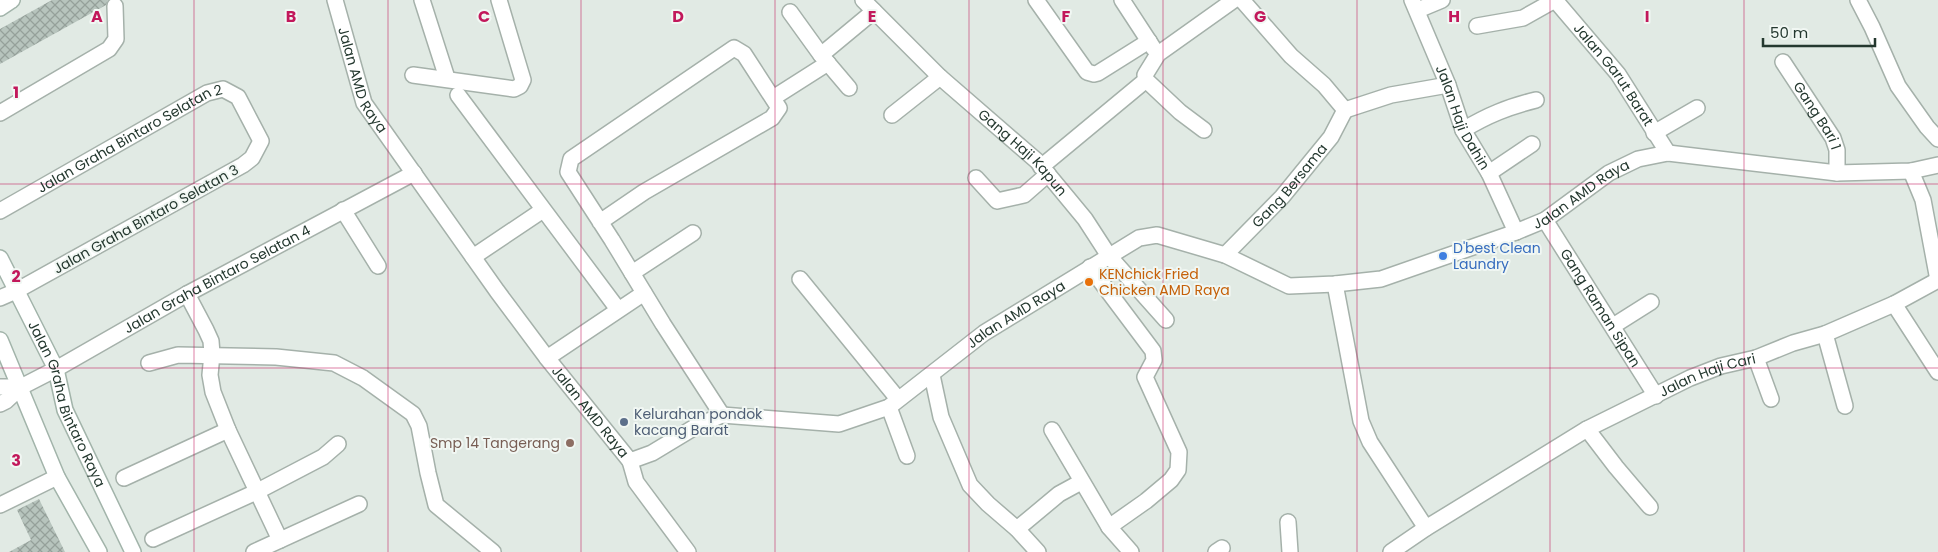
<svg xmlns="http://www.w3.org/2000/svg" width="1938" height="552" font-family="Poppins,sans-serif">
<style>
.building{fill:url(#building-cross-hatch)}
.lines{fill:none;stroke-linecap:round;stroke-linejoin:round}
.minor-casing{stroke:#a5b1aa;stroke-width:18}
.tertiary-casing{stroke:#a5b1aa;stroke-width:18}
.secondary-casing{stroke:#a2b4aa;stroke-width:18}
.minor{stroke:#fff;stroke-width:15}
.tertiary{stroke:#fff;stroke-width:15}
.secondary{stroke:#fff;stroke-width:15}
.grid{fill:none;stroke:#c2185b;stroke-width:1;stroke-opacity:0.55}
.shop-dot{fill:#3f7fe0;stroke:#f1f7f3;stroke-width:2}
.food-dot{fill:#e8710a;stroke:#f1f7f3;stroke-width:2}
.service-dot{fill:#5c6f8a;stroke:#f1f7f3;stroke-width:2}
.education-dot{fill:#8d6e63;stroke:#f1f7f3;stroke-width:2}
.labels{text-anchor:middle;dominant-baseline:central;stroke-width:4;stroke-linejoin:round;paint-order:stroke}
.street-label{font-size:14px;fill:#24382f;stroke:#f1f7f3}
.shop-label{font-size:14px;fill:#366cbe;stroke:#f1f7f3;text-anchor:start}
.food-label{font-size:14px;fill:#c56008;stroke:#f1f7f3;text-anchor:start}
.service-label{font-size:14px;fill:#4e5e75;stroke:#f1f7f3;text-anchor:start}
.education-label{font-size:14px;fill:#785e54;stroke:#f1f7f3;text-anchor:end}
.grid-label{font-size:16px;text-anchor:middle;font-weight:bold;fill:#c2185b;stroke:#f1f7f3;stroke-width:4;stroke-linejoin:round;paint-order:stroke}
</style>
<defs>
<pattern id="building-cross-hatch" width="8" height="8" patternUnits="userSpaceOnUse" patternTransform="scale(1.25)"><rect width="8" height="8" fill="#b7c4bd"/><path d="M0 0l8 8M0 8l8-8" fill="none" stroke="#95a09a"/></pattern>
</defs>
<rect width="100%" height="100%" fill="#e1eae4"/>
<g class="building">
<polygon points="52,0 108,0 106,5 0,64 0,29"/>
<polygon points="39,499 65,552 9,552 31,540 17,510"/>
</g>
<g class="lines">
<defs>
<g id="minor">
<polyline points="422,0 447,78"/>
<path id="s1" d="M 863,0 L 940,77 L 1037,161 L 1085,219 L 1109,256 L 1166,320"/>
<polyline points="1036,0 1087,72 1094,74 1098,73 1149,41"/>
<polyline points="1122,0 1154,49"/>
<polyline points="1242,0 1291,56 1324,85 1345,110"/>
<path id="s2" d="M 1412,0 L 1448,85 L 1463,130 L 1489,173 L 1516,232"/>
<polyline points="1858,0 1872,27 1898,86 1927,127 1938,139"/>
<polyline points="1418,10 1442,0"/>
<polyline points="790,12 821,55 849,88"/>
<polyline points="1477,26 1523,18 1555,0"/>
<polyline points="821,55 874,11"/>
<path id="s3" d="M 1783,62 L 1833,138 L 1837,150 L 1837,173"/>
<polyline points="413,75 514,89 520,86 523,80 499,0"/>
<polyline points="1146,80 1145,75 1158,54 1234,0"/>
<polyline points="1146,80 1180,112 1204,130"/>
<polyline points="458,95 614,304"/>
<polyline points="773,98 828,63"/>
<polyline points="1345,110 1391,95 1448,85"/>
<polyline points="0,113 109,49 116,39 115,6"/>
<polyline points="892,115 940,77"/>
<path d="M 1463,130 C 1488,115 1508,107 1536,100"/>
<polyline points="1654,133 1697,108"/>
<polyline points="1041,167 1146,80"/>
<polyline points="1911,171 1923,200 1938,280"/>
<polyline points="1489,173 1532,144"/>
<polyline points="976,178 997,201 1024,195 1048,174"/>
<polyline points="343,210 378,266"/>
<path id="s4" d="M 0,211 L 207,93 L 223,89 L 238,97 L 261,141 L 252,158 L 243,165 L 16,291 L 0,298"/>
<path id="s5" d="M 1545,220 L 1656,396"/>
<polyline points="600,222 644,192 772,118 779,108 744,54 734,48 571,159 568,172 612,240 663,324 722,415"/>
<path id="s6" d="M 1225,255 L 1282,197 L 1331,137 L 1345,110"/>
<polyline points="473,257 543,210"/>
<polyline points="1090,267 1153,351 1154,360 1145,377 1179,452 1178,470 1171,480 1146,501 1109,527"/>
<polyline points="632,273 693,233"/>
<polyline points="800,279 898,399"/>
<polyline points="1335,284 1361,421 1370,442 1426,528"/>
<polyline points="187,294 206,330 211,341 212,354 210,375 213,392 228,430 280,540"/>
<polyline points="1894,304 1938,372"/>
<polyline points="1613,326 1651,302"/>
<polyline points="1825,334 1845,406"/>
<polyline points="547,358 644,293"/>
<polyline points="1756,358 1771,399"/>
<polyline points="149,363 178,355 276,357 334,363 363,378 413,414 419,426 428,473 436,505 493,552"/>
<polyline points="932,375 941,417 970,485 988,504 1017,529 1038,552"/>
<polyline points="0,387 21,387"/>
<path id="s7" d="M 0,404 L 6,401 L 21,387 L 56,369 L 187,294 L 414,173"/>
<polyline points="889,407 907,456"/>
<polyline points="1587,429 1616,467 1650,507"/>
<polyline points="1052,430 1109,527 1131,552"/>
<polyline points="630,461 636,482 688,552"/>
<polyline points="124,478 228,430"/>
<polyline points="0,505 57,477"/>
<polyline points="1288,522 1290,552"/>
<polyline points="1017,529 1059,494 1081,482"/>
<polyline points="153,539 256,492 323,457 338,444"/>
<polyline points="254,552 359,504"/>
<polyline points="1216,552 1222,548"/>
<path id="s8" d="M 1391,552 L 1426,528 L 1587,429 L 1690,378 L 1721,366 L 1756,358 L 1793,343 L 1825,334 L 1894,304 L 1938,280"/>
</g>
<g id="tertiary">
<path id="s9" d="M 335,0 L 364,103 L 497,291 L 547,358 L 630,461 L 652,453 L 695,427 L 722,415 L 839,424 L 889,407 L 984,333 L 1139,238 L 1157,235 L 1225,255 L 1289,286 L 1335,284 L 1381,279 L 1516,232 L 1545,220 L 1609,173 L 1638,159 L 1668,153 L 1837,173 L 1911,171 L 1938,165"/>
<path id="s10" d="M 1555,0 L 1618,74 L 1668,153"/>
</g>
<g id="secondary">
<polyline points="0,8 12,0"/>
<path id="s11" d="M 0,258 L 56,369 L 65,410 L 133,552"/>
<polyline points="0,340 57,477 99,552"/>
</g>
</defs>
<use href="#minor" class="minor-casing"/>
<use href="#tertiary" class="tertiary-casing"/>
<use href="#secondary" class="secondary-casing"/>
<use href="#minor" class="minor"/>
<use href="#tertiary" class="tertiary"/>
<use href="#secondary" class="secondary"/>
</g>
<path class="grid" d="M 194,0 L 194,552M 388,0 L 388,552M 581,0 L 581,552M 775,0 L 775,552M 969,0 L 969,552M 1163,0 L 1163,552M 1357,0 L 1357,552M 1550,0 L 1550,552M 1744,0 L 1744,552M 0,184 L 1938,184M 0,368 L 1938,368"/>
<circle class="shop-dot" cx="1443" cy="256" r="5"/>
<circle class="food-dot" cx="1089" cy="282" r="5"/>
<circle class="service-dot" cx="624" cy="422" r="5"/>
<circle class="education-dot" cx="570" cy="443" r="5"/>
<g class="labels">
<g class="street-label">
<text stroke="none"><textPath href="#s10" startOffset="95">Jalan Garut Barat</textPath></text>
<text stroke="none"><textPath href="#s9" startOffset="85">Jalan AMD Raya</textPath></text>
<text stroke="none"><textPath href="#s2" startOffset="128">Jalan Haji Dahin</textPath></text>
<text stroke="none"><textPath href="#s3" startOffset="64">Gang Bari 1</textPath></text>
<text stroke="none"><textPath href="#s4" startOffset="149">Jalan Graha Bintaro Selatan 2</textPath></text>
<text stroke="none"><textPath href="#s1" startOffset="221">Gang Haji Kapun</textPath></text>
<text stroke="none"><textPath href="#s6" startOffset="95">Gang Bersama</textPath></text>
<text stroke="none"><textPath href="#s9" startOffset="1600">Jalan AMD Raya</textPath></text>
<text transform="translate(146 219) rotate(-29)">Jalan Graha Bintaro Selatan 3</text>
<text stroke="none"><textPath href="#s7" startOffset="251">Jalan Graha Bintaro Selatan 4</textPath></text>
<text stroke="none"><textPath href="#s5" startOffset="104">Gang Raman Sipan</textPath></text>
<text stroke="none"><textPath href="#s9" startOffset="984">Jalan AMD Raya</textPath></text>
<text stroke="none"><textPath href="#s8" startOffset="364">Jalan Haji Cari</textPath></text>
<text stroke="none"><textPath href="#s11" startOffset="161">Jalan Graha Bintaro Raya</textPath></text>
<text stroke="none"><textPath href="#s9" startOffset="490">Jalan AMD Raya</textPath></text>
</g>
<g class="shop-label">
<text x="1453" y="248">D'best Clean<tspan x="1453" dy="16">Laundry</tspan></text>
</g>
<g class="food-label">
<text x="1099" y="274">KENchick Fried<tspan x="1099" dy="16">Chicken AMD Raya</tspan></text>
</g>
<g class="service-label">
<text x="634" y="414">Kelurahan pondok<tspan x="634" dy="16">kacang Barat</tspan></text>
</g>
<g class="education-label">
<text x="560" y="443">Smp 14 Tangerang</text>
</g>
</g>
<g class="grid-label">
<text x="97" y="22">A</text>
<text x="291" y="22">B</text>
<text x="484" y="22">C</text>
<text x="678" y="22">D</text>
<text x="872" y="22">E</text>
<text x="1066" y="22">F</text>
<text x="1260" y="22">G</text>
<text x="1454" y="22">H</text>
<text x="1647" y="22">I</text>
<text x="16" y="98">1</text>
<text x="16" y="282">2</text>
<text x="16" y="466">3</text>
</g>
<path d="M1763 38v8h112v-8" fill="none" stroke="#24382f" stroke-width="2.5"/>
<text x="1770" y="38" font-size="15" fill="#24382f" stroke="#f1f7f3" stroke-width="4" paint-order="stroke">50 m</text>
</svg>
